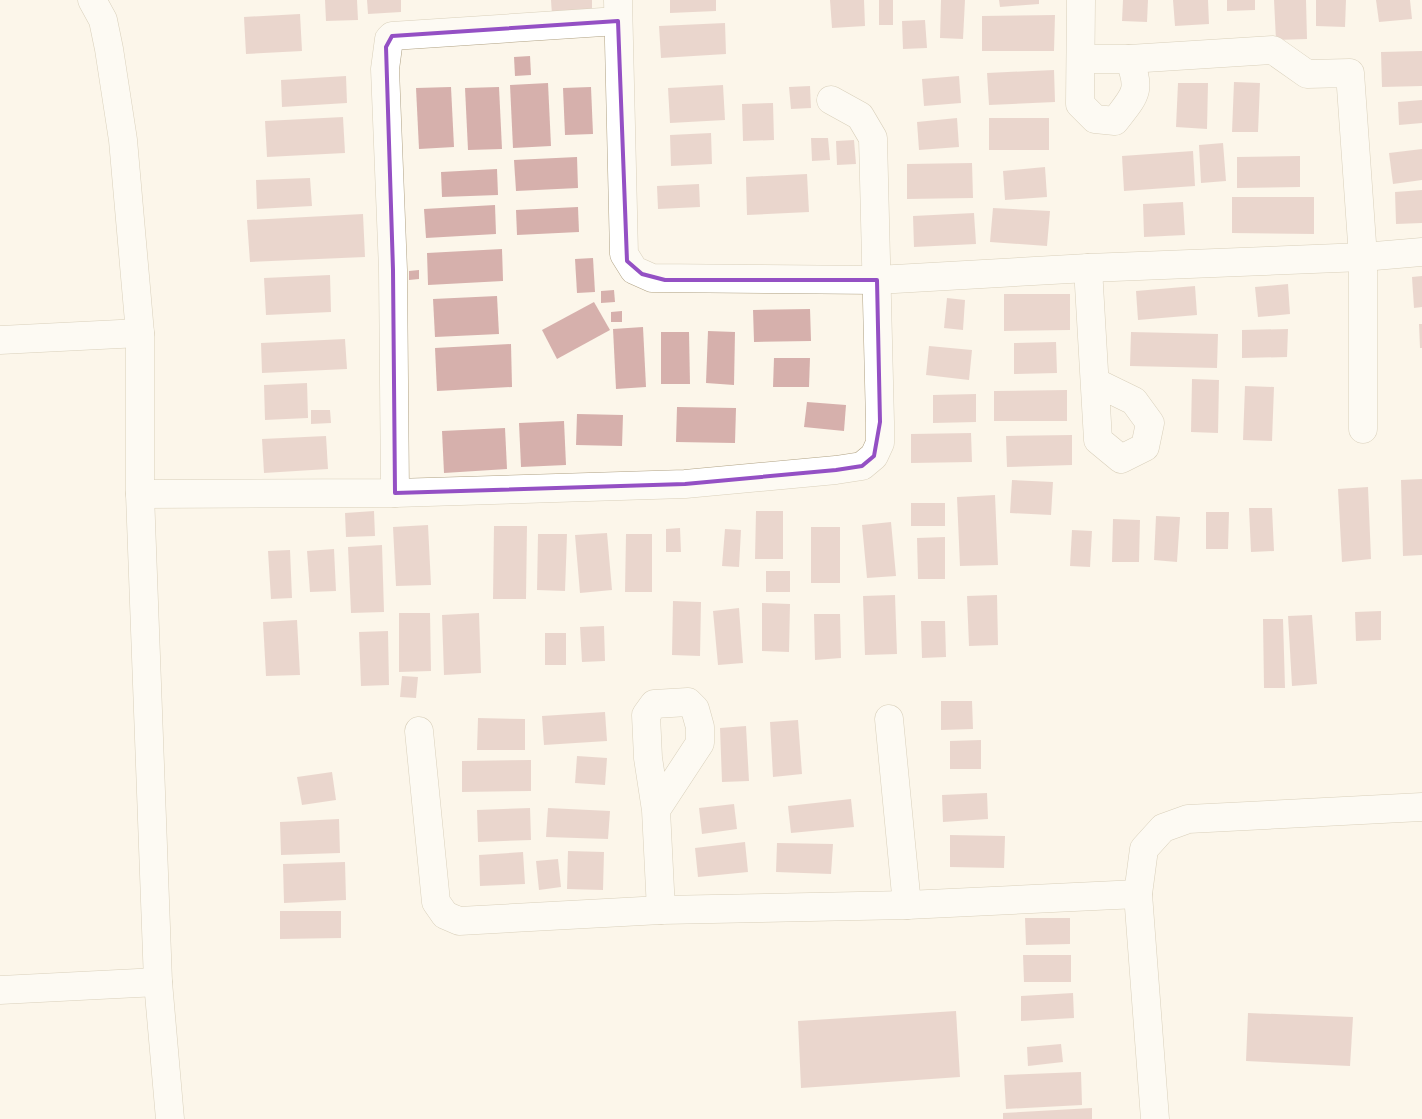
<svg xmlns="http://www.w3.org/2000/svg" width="1422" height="1119" font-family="'Archivo Narrow',sans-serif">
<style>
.building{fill:#d6b0ac}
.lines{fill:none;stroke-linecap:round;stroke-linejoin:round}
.minor-casing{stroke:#b0a284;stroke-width:29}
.minor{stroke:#fff;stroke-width:28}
.marked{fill:none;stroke:#9450c4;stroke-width:4;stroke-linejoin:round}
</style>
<rect width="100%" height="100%" fill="#fcf6ea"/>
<g class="building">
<polygon points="325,0 357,0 358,20 326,21"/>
<polygon points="367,0 401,0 401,12 368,14"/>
<polygon points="551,0 592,0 592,13 552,15"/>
<polygon points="670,0 716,0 716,11 670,13"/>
<polygon points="830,0 864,0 865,26 832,28"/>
<rect x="879" y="0" width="14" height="25"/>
<polygon points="941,0 965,0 963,39 940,38"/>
<polygon points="999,0 1039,0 1039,4 1000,7"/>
<polygon points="1123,0 1148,0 1147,22 1122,21"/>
<polygon points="1173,0 1208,0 1209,24 1175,26"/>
<polygon points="1227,0 1255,0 1255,10 1227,11"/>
<polygon points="1274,0 1306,0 1307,39 1276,40"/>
<polygon points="1316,0 1346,0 1345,27 1316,26"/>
<polygon points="1376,0 1410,0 1412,19 1379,22"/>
<polygon points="300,14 302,51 246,54 244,17"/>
<polygon points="1055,15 1054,51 982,51 982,16"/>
<polygon points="925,20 927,48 903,49 902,21"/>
<polygon points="725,23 726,54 661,58 659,26"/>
<polygon points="1422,51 1422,86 1382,87 1381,52"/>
<polygon points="530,56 531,75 515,76 514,57"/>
<polygon points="1054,70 1055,102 989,105 987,73"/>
<polygon points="346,76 347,103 282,107 281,80"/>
<polygon points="959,76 961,103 924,106 922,79"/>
<polygon points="1234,82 1260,83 1258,132 1232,132"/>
<polygon points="548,83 551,146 513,148 510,85"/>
<polygon points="1178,83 1208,83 1207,129 1176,127"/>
<polygon points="723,85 725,120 670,123 668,88"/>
<polygon points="810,86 811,108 791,109 789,87"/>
<polygon points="451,87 454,147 419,149 416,88"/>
<polygon points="499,87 502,149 468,150 465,88"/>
<polygon points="591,87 593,134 565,135 563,88"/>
<polygon points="1422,100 1422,123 1399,125 1398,102"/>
<polygon points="773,103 774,140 743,141 742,104"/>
<polygon points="343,117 345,153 267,157 265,121"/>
<polygon points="957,118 959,147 919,150 917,122"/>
<rect x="989" y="118" width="60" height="32"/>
<polygon points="711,133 712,164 671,166 670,135"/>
<polygon points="811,138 828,138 830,160 812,161"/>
<polygon points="854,140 856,164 837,165 836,141"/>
<polygon points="1223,143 1226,181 1201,183 1199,145"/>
<polygon points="1422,149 1422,180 1393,184 1389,153"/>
<polygon points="1193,151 1195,186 1124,191 1122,156"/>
<polygon points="1300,156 1300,187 1237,188 1237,157"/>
<polygon points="577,157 578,188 516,191 514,160"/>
<polygon points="972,163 973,198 907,199 907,164"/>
<polygon points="1045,167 1047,197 1005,200 1003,171"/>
<polygon points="497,169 498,195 442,197 441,172"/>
<polygon points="807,174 809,212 747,215 746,177"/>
<polygon points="310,178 312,206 257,209 256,180"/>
<polygon points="699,184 700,207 658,209 657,186"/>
<polygon points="1422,190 1422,223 1396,224 1395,192"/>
<polygon points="1232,197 1314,197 1314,234 1232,233"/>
<polygon points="1183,202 1185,235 1144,237 1143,204"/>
<polygon points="495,205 496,234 426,238 424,209"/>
<polygon points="578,207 579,232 517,235 516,210"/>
<polygon points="993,208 1050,211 1047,246 990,242"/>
<polygon points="974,213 976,244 914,247 913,216"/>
<polygon points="363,214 365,257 250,262 247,220"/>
<polygon points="502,249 503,281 428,285 427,253"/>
<polygon points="593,258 595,292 577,293 575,259"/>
<polygon points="419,270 419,279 409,280 409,271"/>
<polygon points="330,275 331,312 266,315 264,278"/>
<polygon points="1422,276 1422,307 1414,308 1412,277"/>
<polygon points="1288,284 1290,314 1258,317 1255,287"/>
<polygon points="1195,286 1197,315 1138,320 1136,291"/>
<polygon points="614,290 615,302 601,303 601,291"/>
<polygon points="1004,294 1070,294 1070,330 1004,331"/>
<polygon points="497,296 499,334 435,337 433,299"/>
<polygon points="947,298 965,300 963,330 944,328"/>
<polygon points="594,302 610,330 557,359 542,330"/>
<polygon points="810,309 811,341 754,342 753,310"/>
<polygon points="622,311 622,322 611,322 611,312"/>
<polygon points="1419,324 1422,324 1422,348 1420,348"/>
<polygon points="643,327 646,387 616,389 613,329"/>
<polygon points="1288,329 1287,357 1242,358 1242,330"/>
<polygon points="708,331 735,332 734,385 706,383"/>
<polygon points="661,332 689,332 690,384 661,384"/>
<polygon points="1131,332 1218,334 1217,368 1130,366"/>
<polygon points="345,339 347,369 262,373 261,343"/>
<polygon points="1056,342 1057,373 1014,374 1014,343"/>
<polygon points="511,344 512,387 437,391 435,348"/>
<polygon points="929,346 972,350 969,380 926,375"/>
<polygon points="774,358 810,358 809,387 773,387"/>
<polygon points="1192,379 1219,380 1218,433 1191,432"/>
<polygon points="307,383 308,418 265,420 264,385"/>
<polygon points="1245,386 1274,387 1272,441 1243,440"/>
<polygon points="1067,390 1067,421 994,421 994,391"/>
<polygon points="976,394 976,422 933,423 933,395"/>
<polygon points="807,402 846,405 844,431 804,427"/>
<polygon points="677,407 736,408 735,443 676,442"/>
<polygon points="311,410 330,410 331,423 311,424"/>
<polygon points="577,414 623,415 622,446 576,445"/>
<polygon points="564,421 566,465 521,467 519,423"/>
<polygon points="505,428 507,469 444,473 442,431"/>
<polygon points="971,433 972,462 911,463 911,434"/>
<polygon points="1072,435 1072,465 1007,467 1006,436"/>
<polygon points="326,436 328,469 264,473 262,439"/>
<polygon points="1422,479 1422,555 1403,556 1401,480"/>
<polygon points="1012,480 1053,482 1051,515 1010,513"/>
<polygon points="1368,487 1371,559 1342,562 1338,489"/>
<polygon points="995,495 998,565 960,566 957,497"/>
<rect x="911" y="503" width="34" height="23"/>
<polygon points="1249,508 1272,508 1274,551 1251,552"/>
<polygon points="374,511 375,536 346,537 345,513"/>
<polygon points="756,511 783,511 783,559 755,559"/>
<polygon points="1206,512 1229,512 1228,549 1206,549"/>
<polygon points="1156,516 1180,517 1177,562 1154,560"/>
<polygon points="1113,519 1140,520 1139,562 1112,562"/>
<polygon points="891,522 896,576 867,578 862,525"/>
<polygon points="428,525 431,585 396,586 393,527"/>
<polygon points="494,526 527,526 526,599 493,599"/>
<rect x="811" y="527" width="29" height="56"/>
<polygon points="680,528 681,552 666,552 666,529"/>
<polygon points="725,529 741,530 739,567 722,566"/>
<polygon points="1072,530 1092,531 1090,567 1070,566"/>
<polygon points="607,533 612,590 580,593 575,535"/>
<polygon points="538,534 567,534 565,591 537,590"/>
<polygon points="626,534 652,534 652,592 625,592"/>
<polygon points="945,537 945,579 918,579 917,538"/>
<polygon points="382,545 384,612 351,613 348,547"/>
<polygon points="334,549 336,591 310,592 307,551"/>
<polygon points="290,550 292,598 271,599 268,551"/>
<rect x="766" y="571" width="24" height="21"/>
<polygon points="895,595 897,654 865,655 863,596"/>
<polygon points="997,595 998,645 969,646 967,596"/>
<polygon points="673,601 701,602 700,656 672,655"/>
<polygon points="762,603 790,604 789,652 762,651"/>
<polygon points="739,608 743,663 718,665 713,611"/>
<polygon points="1381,611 1381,640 1356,641 1355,612"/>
<polygon points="399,613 430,613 431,671 399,672"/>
<polygon points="479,613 481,673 444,675 442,615"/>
<polygon points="814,614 840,614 841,658 815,660"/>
<polygon points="1312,615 1317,684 1292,686 1288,616"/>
<polygon points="1263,619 1283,619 1285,688 1264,688"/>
<polygon points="297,620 300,675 266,676 263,622"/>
<polygon points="921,621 945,621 946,657 922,658"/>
<polygon points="604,626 605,661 582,662 580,627"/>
<polygon points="388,631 389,685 361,686 359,632"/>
<rect x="545" y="633" width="21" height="32"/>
<polygon points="402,676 418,677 416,698 400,697"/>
<polygon points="941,701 972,701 973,729 941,730"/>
<polygon points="605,712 607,741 544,745 542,716"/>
<polygon points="478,718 525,719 525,750 477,750"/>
<polygon points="798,720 802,774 773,777 770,722"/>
<polygon points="746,726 749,781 722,782 720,728"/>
<polygon points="981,740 981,769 950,769 950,741"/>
<polygon points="577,756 607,758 605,785 575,783"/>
<polygon points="531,760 531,791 462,792 462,761"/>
<polygon points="332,772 336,800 302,805 297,777"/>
<polygon points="987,793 988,819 943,822 942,795"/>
<polygon points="851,799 854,827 791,833 788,806"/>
<polygon points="734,804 737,829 702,834 699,808"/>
<polygon points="530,808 531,840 478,842 477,810"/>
<polygon points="548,808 610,811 608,839 546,837"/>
<polygon points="339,819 340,853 281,855 280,822"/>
<polygon points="950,835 1005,836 1004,868 950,867"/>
<polygon points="745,842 748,872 698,877 695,848"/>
<polygon points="777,843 833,844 831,874 776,872"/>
<polygon points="568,851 604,852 603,890 567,889"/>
<polygon points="523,852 525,884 480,886 479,855"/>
<polygon points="558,859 561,887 539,890 536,861"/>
<polygon points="345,862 346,900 284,903 283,864"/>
<polygon points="280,911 341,911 341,938 280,939"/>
<polygon points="1025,918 1070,918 1070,944 1026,945"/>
<polygon points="1023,955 1071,955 1071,982 1024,982"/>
<polygon points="1073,993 1074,1018 1021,1021 1021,996"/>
<polygon points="956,1011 960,1077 801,1088 798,1021"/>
<polygon points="1248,1013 1353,1017 1350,1066 1246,1061"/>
<polygon points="1061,1044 1063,1062 1028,1066 1027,1047"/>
<polygon points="1081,1072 1082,1105 1006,1109 1004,1075"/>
<polygon points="1092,1108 1092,1119 1003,1119 1003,1113"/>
</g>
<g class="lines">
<defs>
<g id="minor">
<polyline points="92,0 103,20 109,49 123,140 140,333 140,494 158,982 170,1119"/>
<polyline points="618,0 624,254 634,270 652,278 877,280 1088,268 1363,257 1422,252"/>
<path d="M 1081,0 L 1080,104 L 1095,119 L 1115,121 C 1135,95 1142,91 1129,59 L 1082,59"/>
<polyline points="1129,59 1273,50 1307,74 1350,73 1363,257 1363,429"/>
<polyline points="1088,268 1098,440 1121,459 1145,447 1150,423 1134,401 1095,382"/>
<polyline points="0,340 140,333"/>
<polyline points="395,493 393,270 385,69 389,39 392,36 618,21"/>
<polyline points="140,494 395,493 685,484 836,470 862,466 874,456 880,443 880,422 873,138 860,116 831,100"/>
<polyline points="889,719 907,905"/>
<polyline points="419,731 436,902 445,915 459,921 661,910 907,905 1138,894"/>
<polyline points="656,810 700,743 700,727 695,709 688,702 654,704 646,715 648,758 656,810 661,910"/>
<polyline points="0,990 158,982"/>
<polyline points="1155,1119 1138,894 1144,849 1163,828 1188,819 1422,807"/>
</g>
</defs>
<use href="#minor" class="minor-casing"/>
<use href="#minor" class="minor"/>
</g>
<path d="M0 0H1422V1119H0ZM 618,21 L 627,261 L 642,274 L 665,280 L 877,280 L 880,422 L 874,456 L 862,466 L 836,470 L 685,484 L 395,493 L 393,270 L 386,47 L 392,36 Z" fill="#fcf6ea" fill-opacity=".55" fill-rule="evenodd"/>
<path class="marked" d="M 618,21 L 627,261 L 642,274 L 665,280 L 877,280 L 880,422 L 874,456 L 862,466 L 836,470 L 685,484 L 395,493 L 393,270 L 386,47 L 392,36 Z"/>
</svg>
